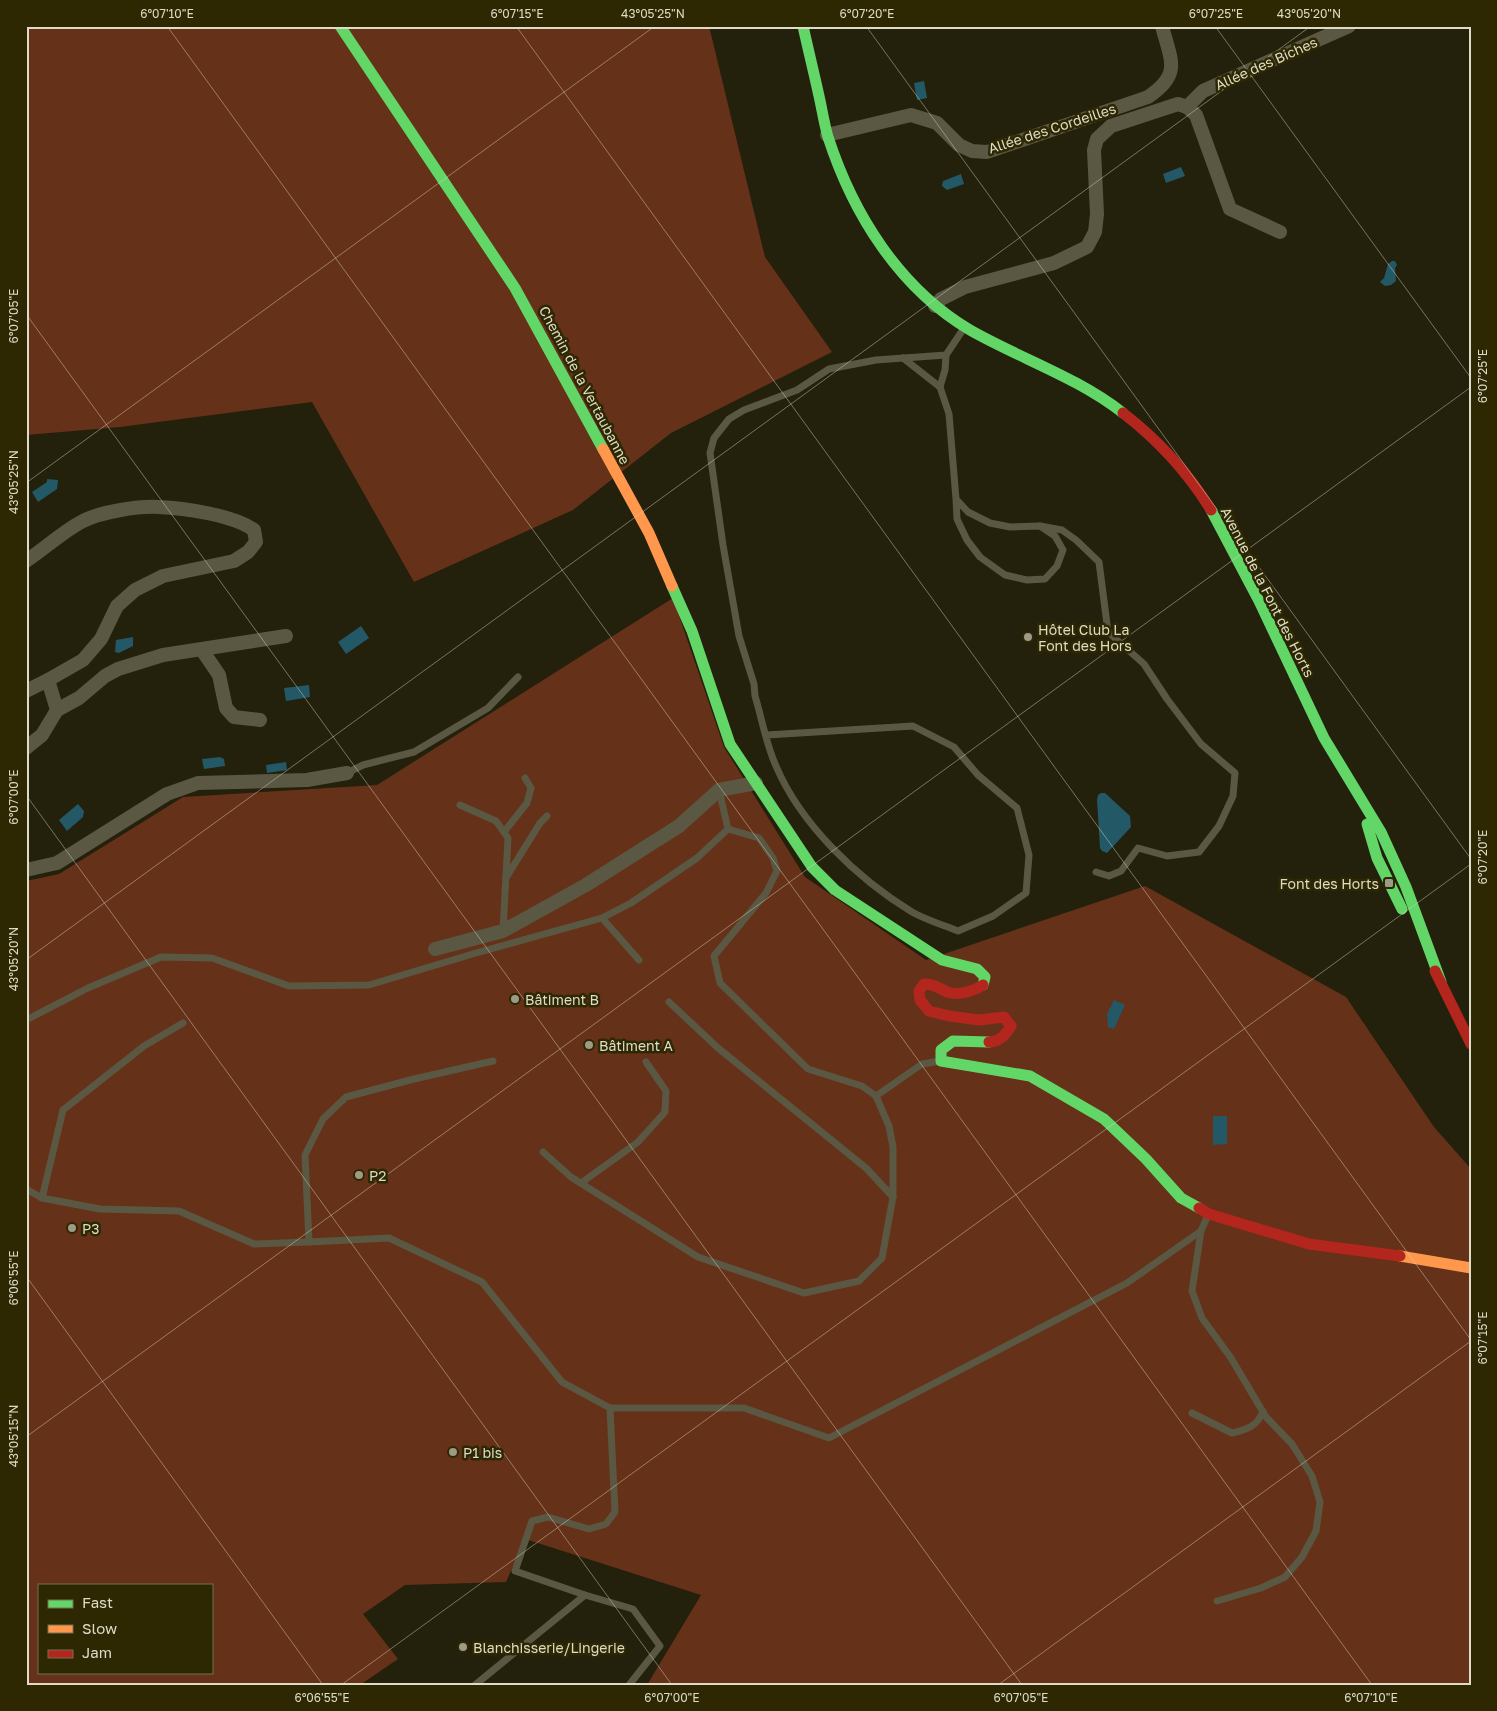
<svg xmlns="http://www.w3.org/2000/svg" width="1497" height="1711" font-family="'Golos Text',sans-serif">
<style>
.green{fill:#653118;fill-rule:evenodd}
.water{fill:#235867}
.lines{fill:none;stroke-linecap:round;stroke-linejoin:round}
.lane{stroke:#5a5743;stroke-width:7}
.street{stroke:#5a5743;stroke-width:14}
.fast{stroke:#63d668;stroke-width:11}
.slow{stroke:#ff974d;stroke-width:11}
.jam{stroke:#b3261e;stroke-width:11}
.ticks{fill:none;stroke:#dedcc8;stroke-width:1;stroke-opacity:0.45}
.poi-dot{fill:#9d9a86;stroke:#2d2802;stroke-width:2}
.labels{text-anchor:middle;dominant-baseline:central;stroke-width:5;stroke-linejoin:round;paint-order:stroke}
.street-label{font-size:14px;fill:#dedcc8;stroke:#2d2802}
.poi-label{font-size:14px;fill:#dedcc8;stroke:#2d2802;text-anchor:start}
.neatline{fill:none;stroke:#dedcc8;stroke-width:2}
.ticks-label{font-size:12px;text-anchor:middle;fill:#dedcc8}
</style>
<rect width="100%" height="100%" fill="#23200c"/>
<g class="green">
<polygon points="26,26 709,26 765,257 832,352 671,433 573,510 414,582 312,402 120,427 26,435"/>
<path d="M 673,598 L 724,747 L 805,877 L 926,960 L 1145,886 L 1346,997 L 1434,1127 L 1471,1169 L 1471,1685 L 647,1685 L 701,1595 L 525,1539 L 506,1582 L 405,1585 L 363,1614 L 398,1659 L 360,1685 L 26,1685 L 26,881 L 59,874 L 183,797 L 377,785 ZM 39,1585 L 211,1585 L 211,1672 L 39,1672 Z"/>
</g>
<g class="water">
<polygon points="924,81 927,98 917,100 914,83"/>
<polygon points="1181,167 1185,176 1166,183 1163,174"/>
<polygon points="961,174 964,184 947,190 942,186 943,181"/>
<polygon points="1392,261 1395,261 1397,265 1395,268 1396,281 1391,285 1385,286 1380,282 1384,278 1388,264"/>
<polygon points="47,479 58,480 57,489 38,502 32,492 47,482"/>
<polygon points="361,626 369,638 346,654 338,642"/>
<polygon points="133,637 133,646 119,653 115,652 116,640"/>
<polygon points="309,685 310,697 286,701 284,688"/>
<polygon points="220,757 224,759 225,766 204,769 202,759"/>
<polygon points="286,762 287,770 267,773 266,765"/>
<polygon points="1101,793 1105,793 1130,816 1131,827 1107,853 1102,851 1100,848 1097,800 1098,795"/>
<polygon points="78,804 84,811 83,817 67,831 59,820"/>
<polygon points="1114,1000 1125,1005 1114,1029 1108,1027 1107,1014"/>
<polygon points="1213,1116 1227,1116 1227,1144 1213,1145"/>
</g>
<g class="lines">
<g class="lane">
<polyline points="903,358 940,387 949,414 956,499 968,512 990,523 1010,527 1040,526 1055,536 1063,550 1057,566 1045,579 1027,580 1005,575 980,557 967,540 957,519 956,499"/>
<polyline points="940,387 945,370 946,355"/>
<polyline points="1040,526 1062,530 1076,540 1099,562 1108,632 1144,664 1167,699 1201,744 1235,773 1233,796 1219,826 1199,852 1167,856 1138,848 1121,871 1109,876 1096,872"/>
<path d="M 767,735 L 913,726 L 954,747 L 978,775 L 1017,808 L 1029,855 L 1026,893 L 993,916 L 958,931 C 943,925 926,920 912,912 C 858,879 801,825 776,766 C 766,744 762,719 755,696 L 754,684 L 739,636 L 723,545 L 710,453 L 714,438 L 729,419 L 744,410 L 797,390 L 829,369 L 876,360 L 946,355 L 964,328"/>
<polyline points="347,773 363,765 414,752 488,708 518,677"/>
<polyline points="460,805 496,821 508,838 503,931"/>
<polyline points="504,832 527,803 531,788 525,778"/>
<polyline points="506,878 540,823 547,816"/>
<polyline points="602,918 639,960"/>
<polyline points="669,1002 718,1048 866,1168 893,1197"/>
<polyline points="26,1020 88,988 161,957 212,958 289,986 369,985 476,953 602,918 631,903 697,858 728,829 719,790"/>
<polyline points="493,1061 414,1079 346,1097 323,1119 305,1155 309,1242 389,1238 482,1282 562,1382 610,1408 744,1408 829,1438 1127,1283 1201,1231 1208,1215"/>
<polyline points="876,1096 922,1064 940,1061"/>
<polyline points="543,1152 571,1177 698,1257 804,1293 859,1281 882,1258 893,1197 893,1147 889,1126 876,1096 862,1086 808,1069 720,983 714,956 766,893 777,871 773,858 759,838 728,829"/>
<polyline points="581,1183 638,1142 665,1112 666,1091 646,1062"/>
<polyline points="26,1189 42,1198 100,1209 179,1211 254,1244 309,1242"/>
<polyline points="42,1198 63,1110 144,1046 183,1023"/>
<polyline points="1201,1231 1192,1291 1202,1318 1231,1358 1266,1417 1292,1444 1312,1476 1320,1502 1316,1531 1302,1557 1285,1577 1261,1588 1217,1601"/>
<path d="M 1192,1413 L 1232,1433 C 1246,1430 1258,1426 1263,1411"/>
<polyline points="585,1595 515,1571 532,1521 548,1517 589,1529 606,1524 615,1512 610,1408"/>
<polyline points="475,1685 585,1595 633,1609 660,1646 629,1685"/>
</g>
<g class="street">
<polyline points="1187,107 1203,91 1349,26"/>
<path d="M 827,135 L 911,115 L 937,123 L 959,145 L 972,151 L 987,152 L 1148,97 C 1182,74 1171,61 1162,26"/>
<polyline points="935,306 941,299 965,287 1054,263 1087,247 1095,232 1097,214 1094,150 1097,139 1111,126 1178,104 1187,107 1196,115 1230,209 1280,232"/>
<path d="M 26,561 C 44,549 65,530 83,521 C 100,512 138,506 158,507 C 184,508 233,515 254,530 L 256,542 L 248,552 L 234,561 L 163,576 L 135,590 L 117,606 L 101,639 L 83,660 L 48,680 L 26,691"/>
<polyline points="202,650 219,675 226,708 234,717 260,720"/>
<polyline points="48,680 57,710"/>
<polyline points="26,748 42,735 57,710 79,698 105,676 118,669 163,655 286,636"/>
<polyline points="26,870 57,863 167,794 198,783 307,780 347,773"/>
<polyline points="435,949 503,931 586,885 679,826 719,790 756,783"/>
</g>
<g class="fast">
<polyline points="340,26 515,288 603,449"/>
<path d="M 803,26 C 808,49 814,73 819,96 C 822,109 824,123 828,137 C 853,214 899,288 970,330 C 1021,359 1077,377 1123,413"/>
<polyline points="1211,510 1259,601 1324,738 1381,832 1406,887 1441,982"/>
<polyline points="672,586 692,631 730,744 812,867 835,890 942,960 977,969 985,977 983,985"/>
<polyline points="1367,824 1377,858 1402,909"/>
<polyline points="989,1042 953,1041 941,1050 941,1061 1030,1076 1104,1119 1146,1159 1181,1198 1199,1208"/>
</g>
<g class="slow">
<polyline points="603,449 649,533 672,586"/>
<polyline points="1400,1256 1471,1268"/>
</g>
<g class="jam">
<path d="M 1123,413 C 1158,440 1187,471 1211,510"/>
<polyline points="1435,971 1471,1044"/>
<path d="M 983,985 C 974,991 959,996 947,992 C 939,988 934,984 924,984 L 919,991 L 920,1000 L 929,1011 L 949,1016 L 979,1020 L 1004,1017 L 1011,1026 C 1006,1034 1000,1042 989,1042"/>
<polyline points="1199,1208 1209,1214 1309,1244 1400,1256"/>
</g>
</g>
<path class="ticks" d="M 167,26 L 1372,1685M 516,26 L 1471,1340M 866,26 L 1471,859M 1215,26 L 1471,378M 26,314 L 1022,1685M 26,483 L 655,26M 26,795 L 672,1685M 26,960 L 1311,26M 26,1276 L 323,1685M 26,1437 L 1471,387M 341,1685 L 1471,864M 998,1685 L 1471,1341"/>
<g class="poi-dot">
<circle cx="1028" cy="637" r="5"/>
<rect x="1384" y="878" width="10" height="10" rx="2.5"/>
<circle cx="515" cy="999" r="5"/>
<circle cx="589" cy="1045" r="5"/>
<circle cx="359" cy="1175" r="5"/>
<circle cx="72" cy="1228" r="5"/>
<circle cx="453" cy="1452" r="5"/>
<circle cx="463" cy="1647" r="5"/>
</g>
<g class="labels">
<g class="street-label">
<text transform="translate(1266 63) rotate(-24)">Allée des Biches</text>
<text transform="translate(1052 128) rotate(-18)">Allée des Cordeilles</text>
<text transform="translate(585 385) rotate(62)">Chemin de la Vertaubanne</text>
<text transform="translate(1268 592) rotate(63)">Avenue de la Font des Horts</text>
</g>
<g class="poi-label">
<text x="1038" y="629">Hôtel Club La<tspan x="1038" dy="16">Font des Hors</tspan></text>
<text x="1379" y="883" text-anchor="end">Font des Horts</text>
<text x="525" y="999">Bâtiment B</text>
<text x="599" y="1045">Bâtiment A</text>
<text x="369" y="1175">P2</text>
<text x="82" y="1228">P3</text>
<text x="463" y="1452">P1 bis</text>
<text x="473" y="1647">Blanchisserie/Lingerie</text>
</g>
</g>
<rect width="1497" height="1711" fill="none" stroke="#2d2802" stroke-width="55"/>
<rect x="38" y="1584" width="175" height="90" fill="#2d2802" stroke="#747051"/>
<rect x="48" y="1600" width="25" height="8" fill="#63d668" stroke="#747051"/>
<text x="82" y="1608" font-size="15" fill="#dedcc8">Fast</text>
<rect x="48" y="1625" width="25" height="8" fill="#ff974d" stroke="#747051"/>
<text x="82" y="1634" font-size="15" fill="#dedcc8">Slow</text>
<rect x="48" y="1650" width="25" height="8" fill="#b3261e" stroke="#747051"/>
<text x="82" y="1658" font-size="15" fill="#dedcc8">Jam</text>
<rect x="28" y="28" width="1442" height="1656" class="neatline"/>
<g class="ticks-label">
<text x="167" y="18">6°07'10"E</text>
<text x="517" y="18">6°07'15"E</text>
<text x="653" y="18">43°05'25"N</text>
<text x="867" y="18">6°07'20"E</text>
<text x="1216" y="18">6°07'25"E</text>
<text x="1309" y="18">43°05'20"N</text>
<text transform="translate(14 316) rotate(-90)" y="4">6°07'05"E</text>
<text transform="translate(1483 376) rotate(-90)" y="4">6°07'25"E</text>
<text transform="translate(14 482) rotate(-90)" y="4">43°05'25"N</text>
<text transform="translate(14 797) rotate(-90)" y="4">6°07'00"E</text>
<text transform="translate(1483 857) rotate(-90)" y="4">6°07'20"E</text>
<text transform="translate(14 959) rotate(-90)" y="4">43°05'20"N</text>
<text transform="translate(14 1278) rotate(-90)" y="4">6°06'55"E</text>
<text transform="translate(1483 1338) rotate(-90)" y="4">6°07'15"E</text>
<text transform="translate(14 1436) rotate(-90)" y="4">43°05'15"N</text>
<text x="322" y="1702">6°06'55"E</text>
<text x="672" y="1702">6°07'00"E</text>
<text x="1021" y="1702">6°07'05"E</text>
<text x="1371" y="1702">6°07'10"E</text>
</g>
</svg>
